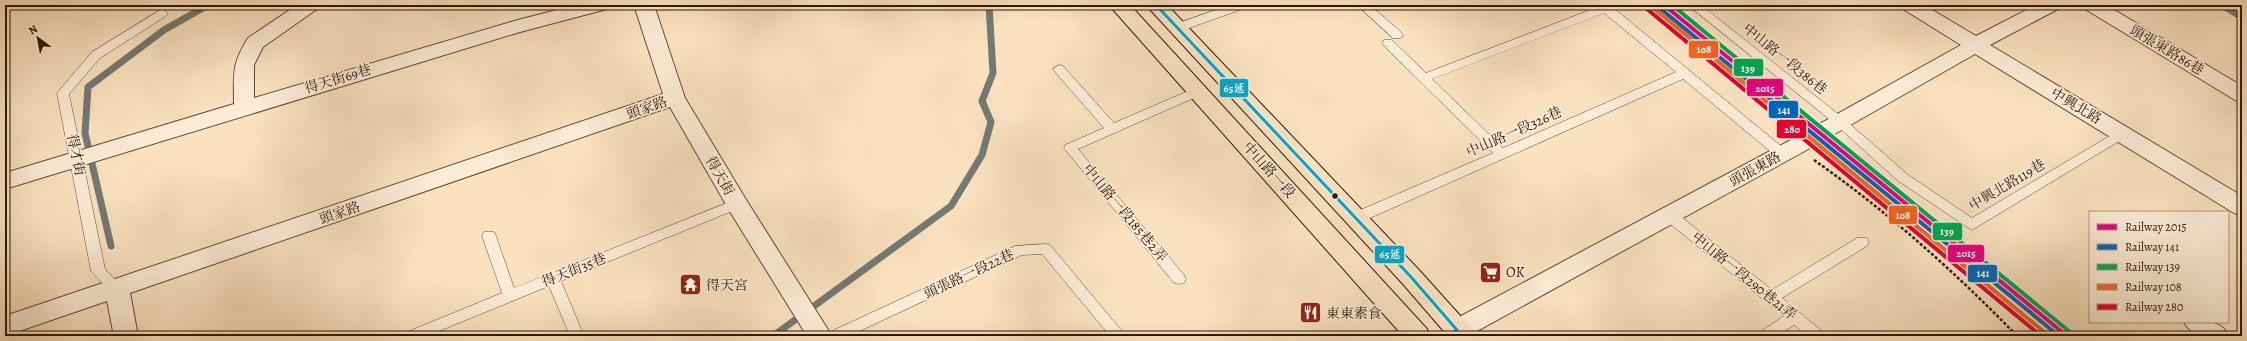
<svg xmlns="http://www.w3.org/2000/svg" width="2247" height="341" font-family="Alegreya,'Noto Serif TC',serif">
<style>
.lines{fill:none;stroke-linecap:round;stroke-linejoin:round}
.stream{stroke:#737a74;stroke-width:7}
.lane-casing{stroke:#604a38;stroke-width:1}
.street-casing{stroke:#604a38;stroke-width:2}
.primary-casing{stroke:#2d170a;stroke-width:2}
.path{stroke:#2d170a;stroke-width:2.5;stroke-dasharray:3 2;stroke-linecap:butt}
.lane{fill:#fcecd6;fill-rule:evenodd}
.street{fill:#fcecd6;fill-rule:evenodd}
.primary{fill:#fae2c0;fill-rule:evenodd}
.bus-1-casing{stroke:#fcecd6;stroke-width:6}
.bus-1{stroke:#00a9ce;stroke-width:3}
.rail-1-casing{stroke:#fcecd6;stroke-width:7}
.rail-2-casing{stroke:#fcecd6;stroke-width:7}
.rail-3-casing{stroke:#fcecd6;stroke-width:7}
.rail-4-casing{stroke:#fcecd6;stroke-width:7}
.rail-5-casing{stroke:#fcecd6;stroke-width:7}
.rail-1{stroke:#e5007d;stroke-width:4}
.rail-2{stroke:#0065bd;stroke-width:4}
.rail-3{stroke:#00a651;stroke-width:4}
.rail-4{stroke:#f26522;stroke-width:4}
.rail-5{stroke:#e4002b;stroke-width:4}
.bus-dot{fill:#2d170a;stroke:#fcecd6;stroke-width:1.5}
.labels{text-anchor:middle;dominant-baseline:central;stroke-width:3.5;stroke-linejoin:round;paint-order:stroke}
.street-label{font-size:14px;fill:#2d170a;stroke:#fcecd6}
.poi-label{font-size:14px;fill:#2d170a;stroke:#fcecd6;text-anchor:start}
.line-badge{stroke:#fcecd6;stroke-width:1.5}
.badge-label{font-size:11px;text-anchor:middle;font-weight:bold;fill:#fff}
</style>
<rect width="100%" height="100%" fill="#fae2c0"/>
<filter id="stains"><feTurbulence type="fractalNoise" baseFrequency=".005" numOctaves="4"/><feColorMatrix values="0 0 0 0 .2 0 0 0 0 .09 0 0 0 0 .02 0 0 0 .5 -.17"/></filter>
<radialGradient id="worn" r=".72"><stop offset=".6" stop-color="#630" stop-opacity="0"/><stop offset="1" stop-color="#630" stop-opacity=".3"/></radialGradient>
<g class="lines">
<g class="stream">
<polyline points="2222,5 2242,17"/>
<polyline points="111,246 85,133 88,87 164,30 208,5"/>
<polyline points="773,336 951,206 982,155 991,122 982,101 993,73 989,5"/>
</g>
<defs>
<g id="lane">
<polygon points="1230,5 1247,5 1245,8 1181,31 1177,32 1171,28 1173,25"/>
<polygon points="1357,5 1370,5 1401,32 1403,35 1401,38 1393,38"/>
<path d="M 1596,5 L 1610,5 L 1787,151 L 1788,154 L 1787,157 L 1777,157 L 1683,79 L 1361,222 L 1351,222 L 1349,218 L 1351,214 L 1493,153 L 1384,46 L 1382,43 L 1384,40 L 1392,40 L 1426,73 L 1598,7 ZM 1604,13 L 1676,72 L 1503,148 L 1432,79 Z"/>
<polygon points="1688,5 1701,5 1843,118 1907,174 1972,218 2118,131 2122,130 2128,134 2126,137 1972,230 1897,180 1835,124"/>
<polygon points="162,9 168,13 166,16 100,58 69,94 105,269 124,289 122,293 117,295 112,293 91,271 57,93 92,52"/>
<polygon points="1059,65 1063,66 1114,123 1195,88 1203,88 1205,91 1203,94 1078,149 1184,275 1186,279 1184,283 1179,284 1174,283 1064,148 1065,145 1104,128 1055,72 1053,69"/>
<polygon points="737,199 742,201 744,204 742,207 561,281 584,336 570,336 549,286 427,336 405,336 407,332 502,293 482,236 484,232 494,232 496,236 514,288"/>
<polygon points="1669,210 1674,211 1772,290 1857,238 1867,238 1869,242 1867,246 1782,298 1823,332 1825,336 1808,336 1794,325 1777,336 1758,336 1760,332 1784,316 1664,219 1662,215 1664,211"/>
<polygon points="1045,244 1050,245 1126,336 1110,336 1042,254 1022,255 849,336 828,336 830,332 1015,246"/>
</g>
<g id="street">
<path d="M 297,5 L 320,5 L 317,9 L 263,47 L 254,65 L 254,98 L 514,21 L 576,5 L 610,5 L 607,9 L 520,32 L 5,189 L 5,173 L 234,104 C 234,75 231,65 248,38 Z"/>
<polygon points="634,5 654,5 685,98 745,198 832,336 807,336 729,210 670,107 130,293 138,336 114,336 107,301 5,336 5,316 663,94"/>
<polygon points="1900,5 1924,5 1976,36 2036,5 2061,5 2058,9 1990,45 2242,196 2242,215 2234,213 1975,54 1803,152 1468,336 1448,336 1445,330 1448,323 1787,142 1961,45 1903,9"/>
<polygon points="2082,5 2106,5 2242,86 2242,102 2235,100 2085,9"/>
<path d="M 2184,322 C 2201,322 2220,318 2229,336 C 2212,336 2193,340 2184,322 Z"/>
</g>
<g id="primary">
<polygon points="1109,5 1130,5 1427,329 1430,336 1403,336"/>
<polygon points="1146,5 1167,5 1419,270 1472,329 1475,336 1448,336 1403,284"/>
</g>
</defs>
<use href="#lane" class="lane-casing"/>
<use href="#street" class="street-casing"/>
<use href="#primary" class="primary-casing"/>
<g class="path">
<polyline points="1760,6 1763,5"/>
<path d="M 1814,160 C 1888,212 1954,271 2017,336"/>
</g>
<use href="#lane" class="lane"/>
<use href="#street" class="street"/>
<use href="#primary" class="primary"/>
<defs>
<polyline id="bus-1" points="1156,5 1411,277 1457,330 1446,336"/>
</defs>
<use href="#bus-1" class="bus-1-casing"/>
<use href="#bus-1" class="bus-1"/>
<defs>
<polyline id="rail-1" points="1664,5 2067,336"/>
<polyline id="rail-2" points="1661,9 2059,336"/>
<polyline id="rail-3" points="1672,5 2070,332"/>
<polyline id="rail-4" points="1650,5 2049,336"/>
<polyline id="rail-5" points="1647,9 2041,336"/>
</defs>
<use href="#rail-1" class="rail-1-casing"/>
<use href="#rail-2" class="rail-2-casing"/>
<use href="#rail-3" class="rail-3-casing"/>
<use href="#rail-4" class="rail-4-casing"/>
<use href="#rail-5" class="rail-5-casing"/>
<use href="#rail-1" class="rail-1"/>
<use href="#rail-2" class="rail-2"/>
<use href="#rail-3" class="rail-3"/>
<use href="#rail-4" class="rail-4"/>
<use href="#rail-5" class="rail-5"/>
</g>
<defs>
<symbol id="supermarket-square" viewBox="-11 -11 22 22"><rect x="-9" y="-9" width="18" height="18" rx="4" fill="#8f2418" stroke="#fcecd6"/><path d="M-6-5.5h2.5l.6 2H6L4.5 2H-2.5L-4.4-4H-6ZM-1.5 3.2a1.3 1.3 0 1 0 .1 0ZM3 3.2a1.3 1.3 0 1 0 .1 0Z" fill="#fff"/></symbol>
<symbol id="temple-square" viewBox="-11 -11 22 22"><rect x="-9" y="-9" width="18" height="18" rx="4" fill="#8f2418" stroke="#fcecd6"/><path d="M0-6L5-2H3V0L6.5 2.5H4V6H1.5V3h-3V6H-4V2.5H-6.5L-3 0V-2H-5Z" fill="#fff"/></symbol>
<symbol id="restaurant-square" viewBox="-11 -11 22 22"><rect x="-9" y="-9" width="18" height="18" rx="4" fill="#8f2418" stroke="#fcecd6"/><path d="M-5-6h1v4h1v-4h1v4h1v-4h1v5L-1.5 .5V6h-2V.5L-5-1ZM5-6V6H3V1.5H1.5Q1.5-4 5-6Z" fill="#fff"/></symbol>
</defs>
<g fill-rule="evenodd">
<use href="#supermarket-square" x="1478" y="260" width="25" height="25"/>
<use href="#temple-square" x="678" y="272" width="25" height="25"/>
<use href="#restaurant-square" x="1298" y="300" width="25" height="25"/>
</g>
<circle class="bus-dot" cx="1335" cy="196" r="3.5"/>
<g class="labels">
<g class="street-label">
<text transform="translate(2167 50) rotate(31)">頭張東路86巷</text>
<text transform="translate(1785 59) rotate(39)">中山路一段386巷</text>
<text transform="translate(338 79) rotate(-17)">得天街69巷</text>
<text transform="translate(2076 106) rotate(31)">中興北路</text>
<text transform="translate(647 108) rotate(-19)">頭家路</text>
<text transform="translate(1514 132) rotate(-24)">中山路一段326巷</text>
<text transform="translate(76 155) rotate(78)">得才街</text>
<text transform="translate(1755 169) rotate(-29)">頭張東路</text>
<text transform="translate(1269 170) rotate(48)">中山路一段</text>
<text transform="translate(720 176) rotate(60)">得天街</text>
<text transform="translate(2007 185) rotate(-31)">中興北路119巷</text>
<text transform="translate(340 213) rotate(-19)">頭家路</text>
<text transform="translate(1125 213) rotate(50)">中山路一段185巷2弄</text>
<text transform="translate(574 270) rotate(-22)">得天街35巷</text>
<text transform="translate(969 274) rotate(-25)">頭張路一段22巷</text>
<text transform="translate(1744 276) rotate(39)">中山路一段290巷21弄</text>
</g>
<g class="poi-label">
<text x="1506" y="272">OK</text>
<text x="706" y="285">得天宮</text>
<text x="1326" y="313">東東素食</text>
</g>
</g>
<g class="line-badge">
<rect x="1688" y="40" width="31" height="19" rx="4" fill="#f26522"/>
<rect x="1733" y="58" width="31" height="19" rx="4" fill="#00a651"/>
<rect x="1746" y="78" width="38" height="19" rx="4" fill="#e5007d"/>
<rect x="1219" y="78" width="30" height="20" rx="4" fill="#00a9ce"/>
<rect x="1768" y="100" width="31" height="19" rx="4" fill="#0065bd"/>
<rect x="1776" y="119" width="31" height="20" rx="4" fill="#e4002b"/>
<rect x="1888" y="205" width="30" height="20" rx="4" fill="#f26522"/>
<rect x="1932" y="222" width="31" height="19" rx="4" fill="#00a651"/>
<rect x="1947" y="244" width="38" height="19" rx="4" fill="#e5007d"/>
<rect x="1374" y="245" width="31" height="19" rx="4" fill="#00a9ce"/>
<rect x="1967" y="264" width="31" height="19" rx="4" fill="#0065bd"/>
</g>
<g class="badge-label">
<text x="1704" y="53">108</text>
<text x="1748" y="72">139</text>
<text x="1765" y="92">2015</text>
<text x="1234" y="92">65延</text>
<text x="1784" y="114">141</text>
<text x="1792" y="133">280</text>
<text x="1903" y="219">108</text>
<text x="1947" y="235">139</text>
<text x="1966" y="257">2015</text>
<text x="1390" y="258">65延</text>
<text x="1983" y="277">141</text>
</g>
<rect width="2247" height="341" fill="none" stroke="#fae2c0" stroke-width="20"/>
<rect x="6" y="6" width="2235" height="329" fill="none" stroke="#2d170a" stroke-width="2"/>
<rect x="10" y="10" width="2227" height="321" fill="none" stroke="#2d170a"/>
<rect x="2089" y="211" width="140" height="112" fill="#fcecd6" stroke="#a99784"/>
<rect x="2097" y="224" width="20" height="6" fill="#e5007d" stroke="#a99784"/>
<text x="2125" y="231" font-size="12" fill="#2d170a">Railway 2015</text>
<rect x="2097" y="244" width="20" height="6" fill="#0065bd" stroke="#a99784"/>
<text x="2125" y="251" font-size="12" fill="#2d170a">Railway 141</text>
<rect x="2097" y="264" width="20" height="6" fill="#00a651" stroke="#a99784"/>
<text x="2125" y="271" font-size="12" fill="#2d170a">Railway 139</text>
<rect x="2097" y="284" width="20" height="6" fill="#f26522" stroke="#a99784"/>
<text x="2125" y="291" font-size="12" fill="#2d170a">Railway 108</text>
<rect x="2097" y="304" width="20" height="6" fill="#e4002b" stroke="#a99784"/>
<text x="2125" y="311" font-size="12" fill="#2d170a">Railway 280</text>
<g transform="translate(38 38) rotate(328)" stroke="#fcecd6" stroke-width="3" paint-order="stroke">
<path d="M0-3L7 15L0 10L-7 15Z" fill="#2d170a"/>
<text y="-6" font-size="11" font-weight="bold" text-anchor="middle" fill="#2d170a">N</text>
</g>
<rect width="100%" height="100%" filter="url(#stains)"/>
<rect width="100%" height="100%" fill="url(#worn)"/>
</svg>
